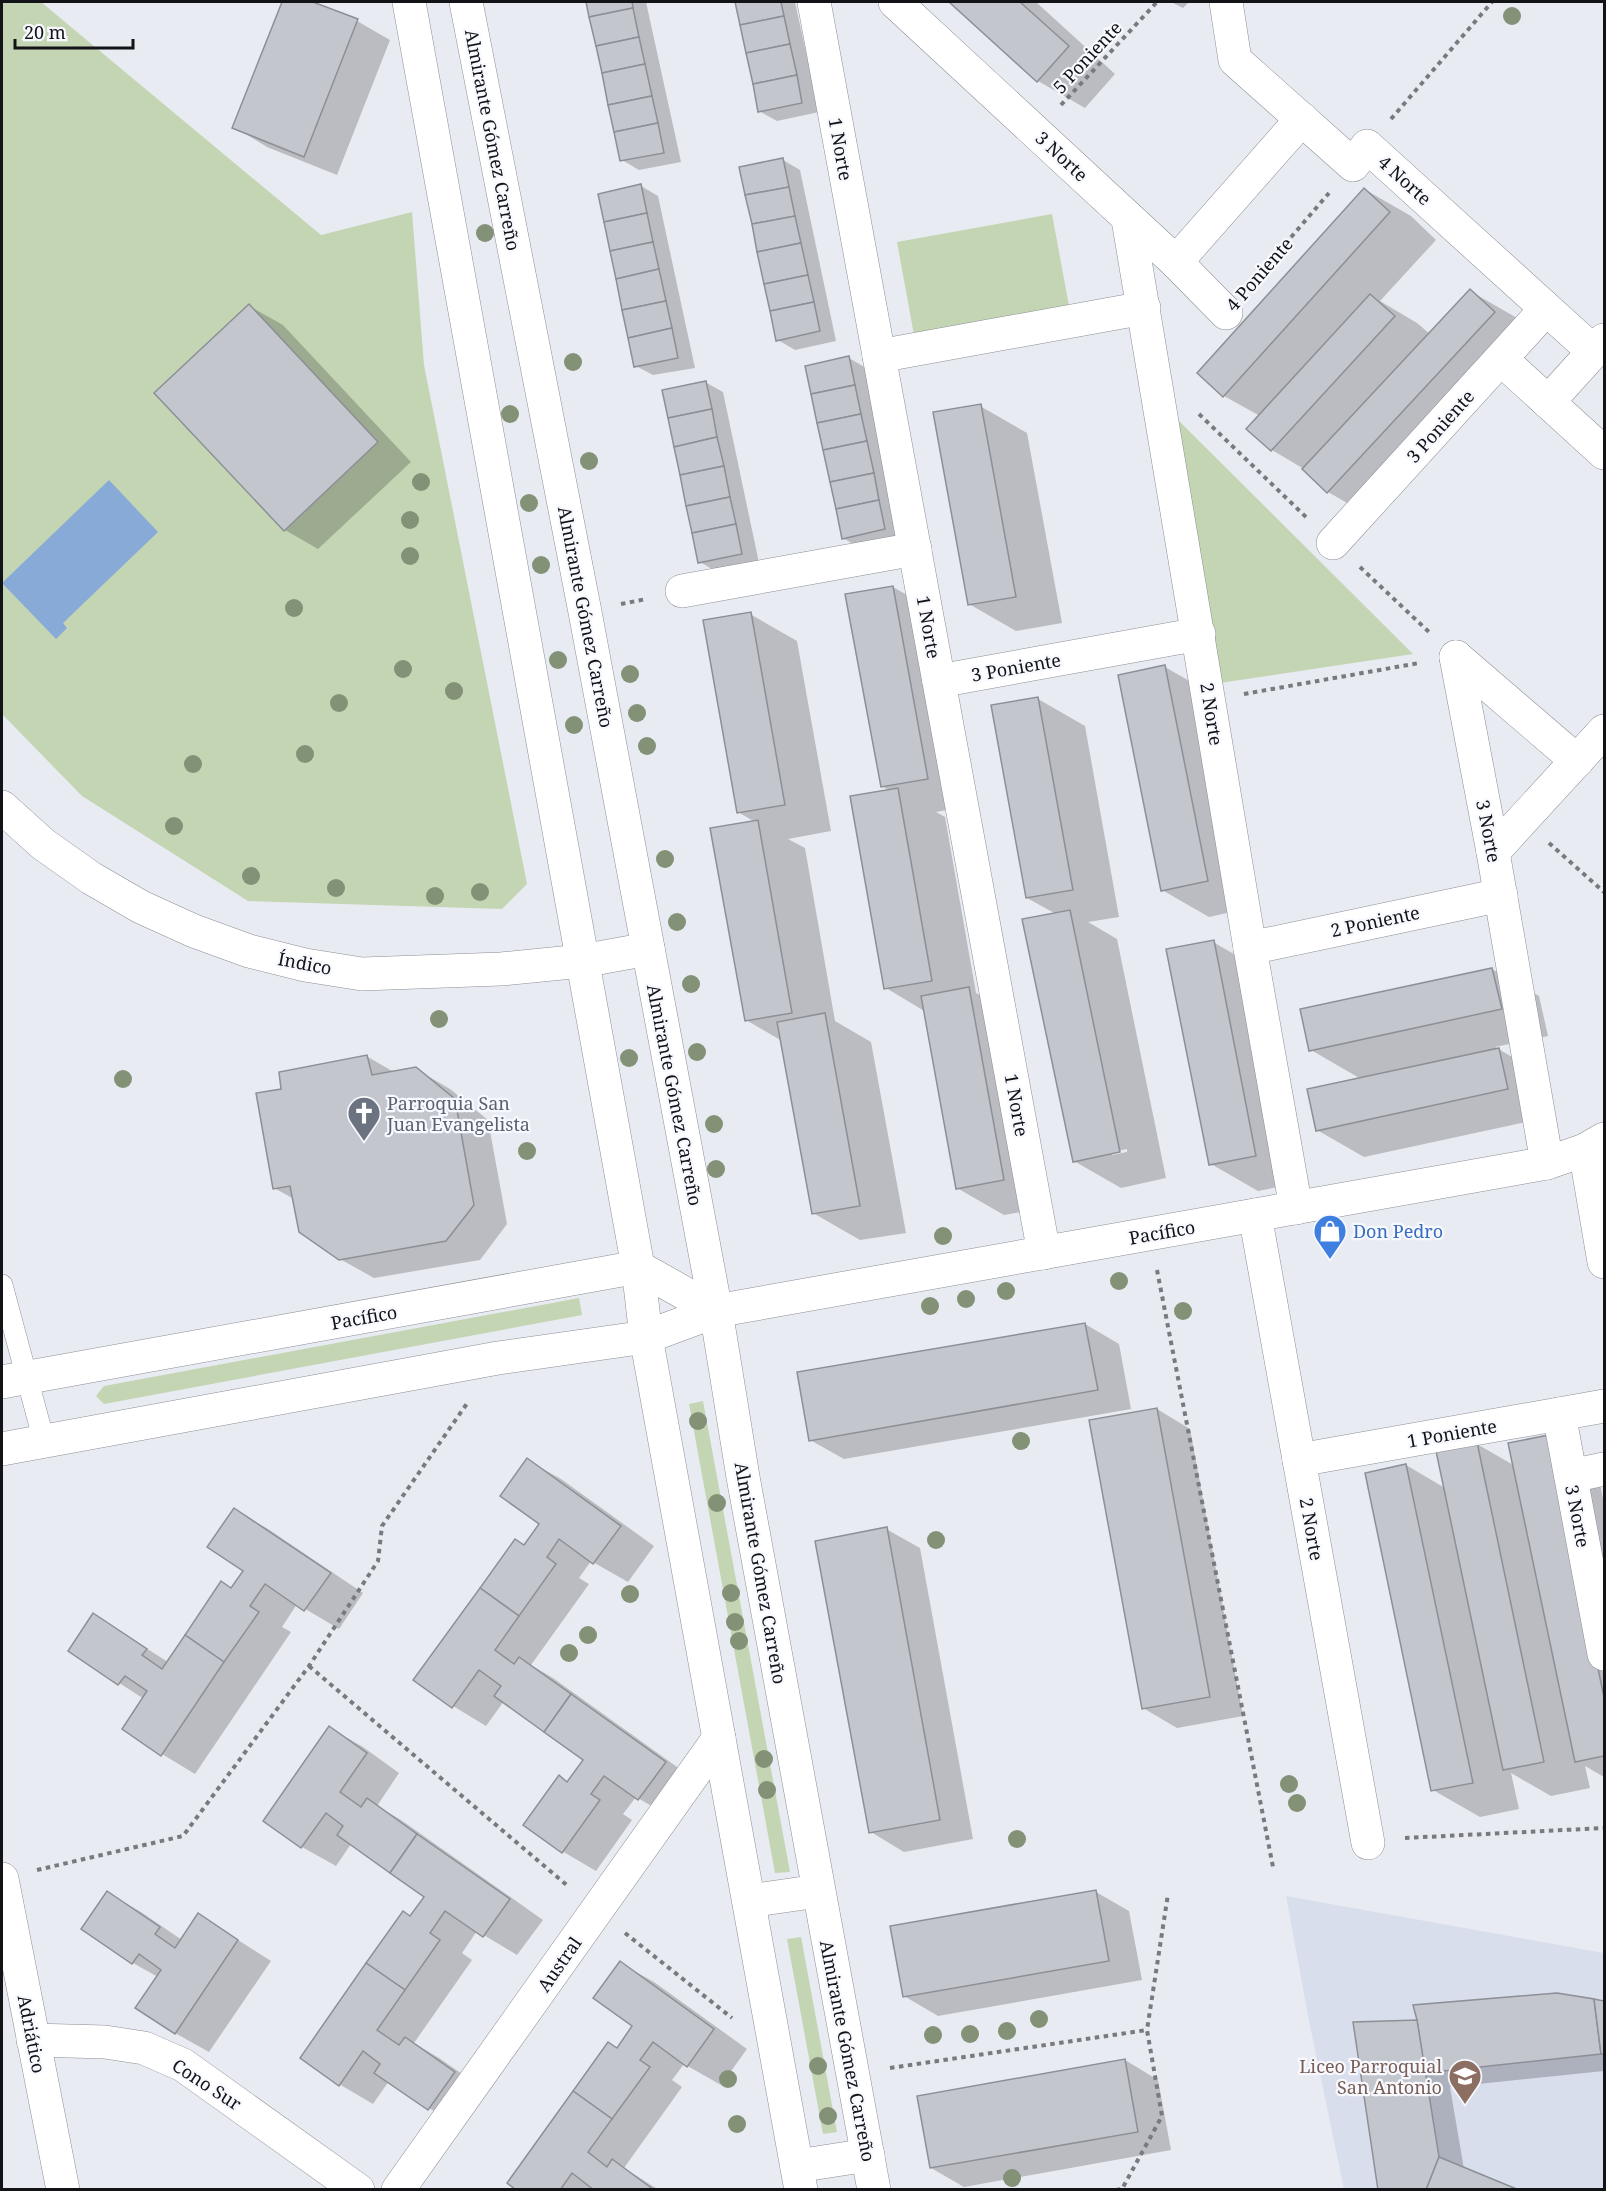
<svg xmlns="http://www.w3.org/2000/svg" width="1606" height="2191" font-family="'Noto Serif',serif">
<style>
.built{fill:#d9deed}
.green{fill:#c4d5b3}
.water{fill:#88aad6}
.shadow{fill:#0003;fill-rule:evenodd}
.building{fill:#c4c6ce;stroke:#8d8f96;stroke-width:1.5}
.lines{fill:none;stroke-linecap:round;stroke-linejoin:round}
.lane-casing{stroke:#8b8e95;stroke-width:22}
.street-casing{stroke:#8b8e95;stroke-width:34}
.secondary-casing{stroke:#8b8e95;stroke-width:34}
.path{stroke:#787a7f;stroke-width:4;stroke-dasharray:4.5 4.5;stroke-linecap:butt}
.lane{stroke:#fff;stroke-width:21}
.street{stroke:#fff;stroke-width:33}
.secondary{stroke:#fff;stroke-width:33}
.tree{fill:#839177}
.labels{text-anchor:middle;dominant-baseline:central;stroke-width:4.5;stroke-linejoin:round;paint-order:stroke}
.street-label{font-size:18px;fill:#121316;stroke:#f7f9ff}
.worship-label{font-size:18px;fill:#5b616d;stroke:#f7f9ff;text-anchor:start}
.shop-label{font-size:18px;fill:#366cbe;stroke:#f7f9ff;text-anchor:start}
.education-label{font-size:18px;fill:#785e54;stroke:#f7f9ff;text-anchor:end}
</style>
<rect width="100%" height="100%" fill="#e9ebf3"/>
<polygon class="built" points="1286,1896 1604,1953 1604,2189 1344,2189 1309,2021"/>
<g class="green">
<polygon points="2,2 41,2 321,235 412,212 424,365 527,884 502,909 248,901 82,796 2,714"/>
<polygon points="1052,214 1069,306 914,335 897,242"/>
<polygon points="1168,410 1413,654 1220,683"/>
<polygon points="579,1298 582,1315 104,1404 96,1396 104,1386"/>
<polygon points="703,1401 790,1872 775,1873 689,1404"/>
<polygon points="801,1937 837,2132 823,2134 787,1939"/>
</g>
<polygon class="water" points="109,480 158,532 63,623 67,628 56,639 2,583"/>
<g class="shadow">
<polygon points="284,2 308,2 357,21 390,40 337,175 267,147 234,127"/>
<polygon points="588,2 646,2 681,162 639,170 622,160"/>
<polygon points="736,2 795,2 819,112 777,121 759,111"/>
<polygon points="951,2 1036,2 1115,74 1085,108 1038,81"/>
<polygon points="1171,2 1189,2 1183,8"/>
<polygon points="783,160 800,170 836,341 795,350 778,340"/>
<polygon points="641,186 658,196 695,368 653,375 636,366"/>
<polygon points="1364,189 1411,216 1436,240 1380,301 1417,323 1430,334 1470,291 1517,318 1540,340 1375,519 1328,492 1304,469 1272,450 1260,416 1224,396"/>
<polygon points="249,306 283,325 411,462 318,549 285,530"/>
<polygon points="849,358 866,368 902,539 860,548 843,538"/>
<polygon points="705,382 723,392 759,563 717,572 700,562"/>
<polygon points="980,406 1027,433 1062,623 1016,631 969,604"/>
<polygon points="893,587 940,614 974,805 936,812 945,817 976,993 1016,1016 1050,1207 1004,1215 957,1188 926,1012 886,988 890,791 882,786"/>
<polygon points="750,614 797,641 831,831 788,839 805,848 835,1021 871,1042 906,1233 860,1240 813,1213 782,1041 746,1020 755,822 738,812"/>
<polygon points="1165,667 1212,694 1254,907 1209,917 1162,890"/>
<path d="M 1038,699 L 1085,726 L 1119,917 L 1088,922 L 1117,939 L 1166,1178 L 1121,1188 L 1074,1161 L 1056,914 L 1027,898 ZM 1127,1149 L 1127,1152 L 1112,1155 L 1112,1152 Z"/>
<polygon points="1213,942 1260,969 1303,1182 1258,1191 1211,1164"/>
<polygon points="1492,969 1539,996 1548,1036 1495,1047 1545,1076 1554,1116 1364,1157 1317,1130 1361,1079 1311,1050"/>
<polygon points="366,1056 394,1072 416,1069 450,1089 488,1120 507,1224 480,1260 374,1278 340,1259 294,1199 274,1188 283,1091"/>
<polygon points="1085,1324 1119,1344 1131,1409 844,1459 810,1440"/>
<polygon points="1157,1409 1190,1429 1243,1716 1177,1728 1143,1708"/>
<polygon points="1549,1436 1596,1463 1604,1504 1604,1777 1585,1766 1590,1788 1551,1796 1511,1773 1519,1809 1480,1817 1433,1790 1406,1465 1445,1488 1477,1444 1515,1466"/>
<polygon points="527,1460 561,1479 654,1546 628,1582 591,1561 579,1578 589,1584 531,1665 553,1678 698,1782 672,1818 636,1797 623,1814 632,1820 596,1871 562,1851 560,1777 569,1783 585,1760 504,1701 486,1726 453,1706 525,1546 541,1523"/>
<polygon points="235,1510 268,1529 363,1593 339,1629 297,1604 282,1627 291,1632 195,1774 162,1754 144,1699 70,1651 94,1615 168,1662 232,1589 245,1570"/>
<polygon points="886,1529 920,1548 973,1839 904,1852 871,1832"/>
<polygon points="330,1728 363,1747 399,1773 377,1806 401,1820 543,1920 517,1955 477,1931 462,1953 472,1960 414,2043 439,2058 488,2092 462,2128 429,2108 389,2081 373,2104 339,2084 411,1918 426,1896 351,1844 336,1866 302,1847 265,1821"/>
<polygon points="1096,1892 1129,1911 1142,1980 938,2016 904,1996"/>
<polygon points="108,1893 141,1912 182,1940 199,1915 271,1961 209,2052 175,2033 158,1977 133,1963"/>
<polygon points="620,1963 654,1982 747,2049 721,2085 684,2064 672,2080 682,2087 624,2168 659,2190 519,2190 634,2026"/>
<polygon points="1557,1995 1604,2003 1604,2071 1450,2087 1464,2169 1380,2190 1419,2021"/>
<polygon points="1125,2060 1158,2080 1171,2150 964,2187 931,2168"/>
</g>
<g class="building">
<polygon points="282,2 313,2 358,19 304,157 232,128"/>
<polygon points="586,2 632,2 633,8 589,17"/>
<polygon points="735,2 781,2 784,16 740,25"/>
<polygon points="949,2 1020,2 1069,46 1037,82"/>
<polygon points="633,8 639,37 596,46 589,17"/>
<polygon points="784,16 790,44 746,53 740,25"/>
<polygon points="639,37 645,64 602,73 596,46"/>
<polygon points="790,44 797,75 753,84 746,53"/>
<polygon points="645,64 652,96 608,105 602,73"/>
<polygon points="797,75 802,103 758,112 753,84"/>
<polygon points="652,96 658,123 614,132 608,105"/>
<polygon points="658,123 664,153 620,161 614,132"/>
<polygon points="783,158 789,187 745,195 739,167"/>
<polygon points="641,184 647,213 604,222 598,194"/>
<polygon points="789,187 795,216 752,224 745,195"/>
<polygon points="1364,188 1390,212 1223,397 1197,373"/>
<polygon points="647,213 653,242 610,251 604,222"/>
<polygon points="795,216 801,243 757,252 752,224"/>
<polygon points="653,242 659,269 616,279 610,251"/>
<polygon points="801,243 808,275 764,284 757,252"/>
<polygon points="659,269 666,301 622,310 616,279"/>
<polygon points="808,275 814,302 770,311 764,284"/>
<polygon points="1470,289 1495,312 1327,493 1302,469"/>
<polygon points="1370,294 1395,316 1271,451 1246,429"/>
<polygon points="666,301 672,328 628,338 622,310"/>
<polygon points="814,302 820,331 776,341 770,311"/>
<polygon points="249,304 378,442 284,531 154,393"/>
<polygon points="672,328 678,358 634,367 628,338"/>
<polygon points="849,356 855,385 811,394 805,366"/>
<polygon points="706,381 712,409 668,418 662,390"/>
<polygon points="855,385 861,414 817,423 811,394"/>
<polygon points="981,404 1016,597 968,605 933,412"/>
<polygon points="712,409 717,437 674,447 668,418"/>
<polygon points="861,414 867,441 823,450 817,423"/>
<polygon points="717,437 724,466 680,475 674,447"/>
<polygon points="867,441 874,473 830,482 823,450"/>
<polygon points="724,466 730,497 686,506 680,475"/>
<polygon points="874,473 879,500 836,509 830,482"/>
<polygon points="730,497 736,524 692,533 686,506"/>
<polygon points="879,500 885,529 842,539 836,509"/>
<polygon points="736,524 742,554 698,563 692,533"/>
<polygon points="893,586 928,779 881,787 845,594"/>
<polygon points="751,612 785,805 737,813 703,620"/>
<polygon points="1165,665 1208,881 1161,891 1118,675"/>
<polygon points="1038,697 1073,890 1026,898 991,705"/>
<polygon points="898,788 932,981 884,989 850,796"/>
<polygon points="758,820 792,1013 745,1021 710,828"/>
<polygon points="1070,910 1120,1152 1073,1162 1022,919"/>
<polygon points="1214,940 1256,1156 1209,1165 1166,949"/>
<polygon points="1492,968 1502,1009 1309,1051 1300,1009"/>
<polygon points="969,987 1004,1180 956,1189 921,996"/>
<polygon points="825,1013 860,1206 812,1214 777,1022"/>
<polygon points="1499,1048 1508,1089 1316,1131 1307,1089"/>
<polygon points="367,1055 372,1075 416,1067 455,1099 474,1205 446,1241 339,1260 299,1232 290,1186 273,1189 256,1093 281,1089 279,1072"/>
<polygon points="1085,1323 1098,1390 809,1441 797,1372"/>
<polygon points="1157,1408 1210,1697 1142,1709 1089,1420"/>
<polygon points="1549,1435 1604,1697 1604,1756 1575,1762 1508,1443"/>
<polygon points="1477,1442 1544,1762 1503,1770 1436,1451"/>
<polygon points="527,1458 621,1526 593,1564 559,1539 547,1557 556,1564 519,1616 480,1588 515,1539 524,1545 539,1524 500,1496"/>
<polygon points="1406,1464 1473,1783 1431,1791 1365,1473"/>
<polygon points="234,1508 331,1573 304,1611 265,1584 250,1606 259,1612 224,1662 185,1635 221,1581 231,1588 243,1571 207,1547"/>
<polygon points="887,1527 940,1820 869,1833 815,1541"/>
<polygon points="480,1588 519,1616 495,1650 514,1664 519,1657 571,1694 544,1732 494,1696 501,1686 479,1670 452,1708 413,1680"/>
<polygon points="93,1613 147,1649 142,1655 162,1669 185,1635 224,1662 161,1756 122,1729 147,1691 125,1676 118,1685 68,1651"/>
<polygon points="571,1694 666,1762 638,1800 604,1776 591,1794 600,1800 562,1853 523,1825 559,1775 567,1782 583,1760 544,1732"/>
<polygon points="329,1726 367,1753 340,1792 361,1807 367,1798 417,1834 390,1873 337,1835 343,1826 326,1813 301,1848 263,1821"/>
<polygon points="417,1834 510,1899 483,1937 445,1911 430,1933 440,1940 405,1990 366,1963 403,1911 410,1916 424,1897 390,1873"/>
<polygon points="1096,1890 1109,1961 903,1997 890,1926"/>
<polygon points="107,1891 160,1927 155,1934 175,1948 198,1913 238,1940 175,2034 135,2008 161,1970 139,1954 132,1964 81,1929"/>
<polygon points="620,1961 714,2029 687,2067 653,2042 640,2060 650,2067 612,2119 573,2091 608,2042 617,2048 632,2026 593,1998"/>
<polygon points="366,1963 405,1990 377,2030 399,2045 405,2037 455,2072 428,2110 374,2073 380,2064 363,2051 339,2086 300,2058"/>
<polygon points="1557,1993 1594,1999 1601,2054 1425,2073 1417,2020 1413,2005"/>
<polygon points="1594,1999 1604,2001 1604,2054 1601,2054"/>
<polygon points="1417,2020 1439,2157 1426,2190 1378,2190 1353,2022"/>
<polygon points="1125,2059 1138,2132 930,2168 917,2096"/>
<polygon points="573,2091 612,2119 588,2152 607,2167 612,2159 654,2190 594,2190 572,2173 560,2190 516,2190 507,2183"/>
<polygon points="1439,2157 1519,2190 1426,2190"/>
</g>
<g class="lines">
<defs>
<polyline id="lane" points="2,1285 44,1441"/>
<g id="street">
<polyline points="814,2 1044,1253"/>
<polyline points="895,2 1176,262 1226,313"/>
<polyline points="1226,2 1235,60 1353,165 1367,146 1594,352"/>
<polyline points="1128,219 1250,948 1296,1208"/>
<polyline points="1176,262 1302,119"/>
<polyline points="879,356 1144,308"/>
<polyline points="1501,359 1604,453"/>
<polyline points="1548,402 1604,340"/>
<polyline points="1333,543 1546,309"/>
<polyline points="682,591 915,549"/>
<polyline points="1456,657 1493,852 1547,1163"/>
<polyline points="1456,657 1577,761"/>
<polyline points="939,681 1199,634"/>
<polyline points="1493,852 1604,731"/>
<polyline points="1250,948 1501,895"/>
<polyline points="1585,1150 1604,1262"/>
<polyline points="1255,1215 1368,1843"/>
<polyline points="1559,1414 1604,1654"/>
<polyline points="1299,1460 1604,1406"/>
<polyline points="1571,1476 1604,1469"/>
<polyline points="2,1879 63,2190"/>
<polyline points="33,2040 105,2042 144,2048 183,2065 358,2190"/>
<polyline points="398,2190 719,1738"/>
</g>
<g id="secondary">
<polyline points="409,2 638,1267 646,1337 801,2190"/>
<polyline points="466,2 585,612 716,1311 743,1477 874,2190"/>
<polyline points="2,807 43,844 91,878 141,907 194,931 249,951 305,965 362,974 501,969 582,961 648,949"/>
<polyline points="2,1382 638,1267 716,1311"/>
<polyline points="2,1449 498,1358 646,1337 716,1311 1547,1163 1585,1150 1604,1139"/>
<polyline points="749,1901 818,1891"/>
<polyline points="797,2166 868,2155"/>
</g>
</defs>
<use href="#lane" class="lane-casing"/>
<use href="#street" class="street-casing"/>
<use href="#secondary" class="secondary-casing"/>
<g class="path">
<polyline points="1061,105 1157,2"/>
<polyline points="1391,119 1492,2"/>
<polyline points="1250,285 1329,193"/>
<polyline points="1199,414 1306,517"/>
<polyline points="1360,567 1429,632"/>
<polyline points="621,604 646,599"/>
<polyline points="1244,694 1419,663"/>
<polyline points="1549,843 1604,892"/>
<polyline points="1157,1270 1273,1867"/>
<polyline points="309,1666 569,1887"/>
<polyline points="1405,1838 1604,1828"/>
<polyline points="37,1870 183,1836 309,1666 378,1561 382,1526 468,1402"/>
<polyline points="625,1933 732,2018"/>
<polyline points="890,2068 1147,2030"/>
<polyline points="1116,2190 1122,2189 1162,2116 1147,2030 1168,1894"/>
</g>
<use href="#lane" class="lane"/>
<use href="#street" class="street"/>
<use href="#secondary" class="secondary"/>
</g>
<g class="tree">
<circle cx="1512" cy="16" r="9"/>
<circle cx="485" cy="233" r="9"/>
<circle cx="573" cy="362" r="9"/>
<circle cx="510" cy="414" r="9"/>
<circle cx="589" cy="461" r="9"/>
<circle cx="421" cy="482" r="9"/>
<circle cx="529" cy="503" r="9"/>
<circle cx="410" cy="520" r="9"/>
<circle cx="410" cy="556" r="9"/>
<circle cx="541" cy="565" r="9"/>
<circle cx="294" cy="608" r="9"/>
<circle cx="558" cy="660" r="9"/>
<circle cx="403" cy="669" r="9"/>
<circle cx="630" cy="674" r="9"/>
<circle cx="454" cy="691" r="9"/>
<circle cx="339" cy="703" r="9"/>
<circle cx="637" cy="713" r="9"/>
<circle cx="574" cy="725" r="9"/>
<circle cx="647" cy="746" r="9"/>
<circle cx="305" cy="754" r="9"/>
<circle cx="193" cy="764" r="9"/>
<circle cx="174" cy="826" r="9"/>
<circle cx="665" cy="859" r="9"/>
<circle cx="251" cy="876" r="9"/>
<circle cx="336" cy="888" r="9"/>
<circle cx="480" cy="892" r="9"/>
<circle cx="435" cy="896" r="9"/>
<circle cx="677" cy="922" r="9"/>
<circle cx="691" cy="984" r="9"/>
<circle cx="439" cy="1019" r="9"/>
<circle cx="697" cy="1052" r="9"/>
<circle cx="629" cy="1058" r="9"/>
<circle cx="123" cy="1079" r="9"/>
<circle cx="714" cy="1124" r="9"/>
<circle cx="527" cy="1151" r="9"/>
<circle cx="716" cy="1169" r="9"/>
<circle cx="943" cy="1236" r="9"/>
<circle cx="1119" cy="1281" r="9"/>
<circle cx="1006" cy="1291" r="9"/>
<circle cx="966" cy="1299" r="9"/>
<circle cx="930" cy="1306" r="9"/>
<circle cx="1183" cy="1311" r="9"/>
<circle cx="698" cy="1421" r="9"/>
<circle cx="1021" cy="1441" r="9"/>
<circle cx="717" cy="1503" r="9"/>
<circle cx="936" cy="1540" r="9"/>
<circle cx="731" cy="1593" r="9"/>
<circle cx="630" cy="1594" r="9"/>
<circle cx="735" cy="1622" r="9"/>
<circle cx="588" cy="1635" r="9"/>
<circle cx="739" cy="1641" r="9"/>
<circle cx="569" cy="1653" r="9"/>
<circle cx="764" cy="1759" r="9"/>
<circle cx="1289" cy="1784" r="9"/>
<circle cx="767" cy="1790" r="9"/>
<circle cx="1297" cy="1803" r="9"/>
<circle cx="1017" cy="1839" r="9"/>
<circle cx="1039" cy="2019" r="9"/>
<circle cx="1007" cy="2031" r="9"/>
<circle cx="970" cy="2034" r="9"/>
<circle cx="933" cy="2035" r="9"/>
<circle cx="818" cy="2066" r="9"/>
<circle cx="728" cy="2079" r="9"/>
<circle cx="828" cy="2116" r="9"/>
<circle cx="737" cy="2124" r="9"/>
<circle cx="1012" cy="2178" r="9"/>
</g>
<defs>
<symbol id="church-pin" viewBox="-11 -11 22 30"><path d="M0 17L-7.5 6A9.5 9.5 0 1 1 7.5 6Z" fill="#6b7280" stroke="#f7f9ff"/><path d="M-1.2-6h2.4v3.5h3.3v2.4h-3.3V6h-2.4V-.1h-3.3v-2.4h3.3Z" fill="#fff"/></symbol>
<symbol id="shop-pin" viewBox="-11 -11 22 30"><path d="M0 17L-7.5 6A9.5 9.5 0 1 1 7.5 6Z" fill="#3f7fe0" stroke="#f7f9ff"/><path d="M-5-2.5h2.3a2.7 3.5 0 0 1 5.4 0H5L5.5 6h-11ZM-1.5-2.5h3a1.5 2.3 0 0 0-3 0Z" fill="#fff"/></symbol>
<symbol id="school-pin" viewBox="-11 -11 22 30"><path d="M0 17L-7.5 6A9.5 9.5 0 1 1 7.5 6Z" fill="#8d6e63" stroke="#f7f9ff"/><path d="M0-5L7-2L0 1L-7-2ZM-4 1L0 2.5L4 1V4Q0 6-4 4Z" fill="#fff"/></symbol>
</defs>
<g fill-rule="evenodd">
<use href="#church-pin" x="345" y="1094" width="38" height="52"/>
<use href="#shop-pin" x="1311" y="1212" width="38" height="52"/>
<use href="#school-pin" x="1446" y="2057" width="38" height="52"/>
</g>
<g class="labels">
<g class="street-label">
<text transform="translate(1087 57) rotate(-47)">5 Poniente</text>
<text transform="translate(493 140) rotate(79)">Almirante Gómez Carreño</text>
<text transform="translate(841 149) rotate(80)">1 Norte</text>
<text transform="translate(1062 156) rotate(43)">3 Norte</text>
<text transform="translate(1405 180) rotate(42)">4 Norte</text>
<text transform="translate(1259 274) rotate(-49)">4 Poniente</text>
<text transform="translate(1440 426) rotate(-48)">3 Poniente</text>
<text transform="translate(586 617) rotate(79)">Almirante Gómez Carreño</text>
<text transform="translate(929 627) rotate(80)">1 Norte</text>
<text transform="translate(1016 667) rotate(-10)">3 Poniente</text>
<text transform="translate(1212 714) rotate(81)">2 Norte</text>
<text transform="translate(1489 831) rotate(79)">3 Norte</text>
<text transform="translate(1375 921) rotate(-12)">2 Poniente</text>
<text transform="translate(305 963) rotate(11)">Índico</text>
<text transform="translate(675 1095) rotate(79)">Almirante Gómez Carreño</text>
<text transform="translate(1017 1105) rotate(80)">1 Norte</text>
<text transform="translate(1162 1232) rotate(-10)">Pacífico</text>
<text transform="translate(364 1317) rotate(-10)">Pacífico</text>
<text transform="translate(1452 1433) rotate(-10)">1 Poniente</text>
<text transform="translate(1578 1516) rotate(79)">3 Norte</text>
<text transform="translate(1312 1529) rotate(80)">2 Norte</text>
<text transform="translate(761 1573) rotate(80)">Almirante Gómez Carreño</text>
<text transform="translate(559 1964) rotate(-55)">Austral</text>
<text transform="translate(32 2034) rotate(79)">Adriático</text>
<text transform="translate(848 2051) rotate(79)">Almirante Gómez Carreño</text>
<text transform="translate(207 2084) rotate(33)">Cono Sur</text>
</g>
<g class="worship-label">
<text x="387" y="1103">Parroquia San<tspan x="387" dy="21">Juan Evangelista</tspan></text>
</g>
<g class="shop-label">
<text x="1353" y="1231">Don Pedro</text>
</g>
<g class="education-label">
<text x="1442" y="2066">Liceo Parroquial<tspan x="1442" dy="21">San Antonio</tspan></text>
</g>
</g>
<rect width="1606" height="2191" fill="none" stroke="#121316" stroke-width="6"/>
<path d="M15 39v9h118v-9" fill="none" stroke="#121316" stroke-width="3"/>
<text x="24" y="39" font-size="18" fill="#121316" stroke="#f7f9ff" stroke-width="4.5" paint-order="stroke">20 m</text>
</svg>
